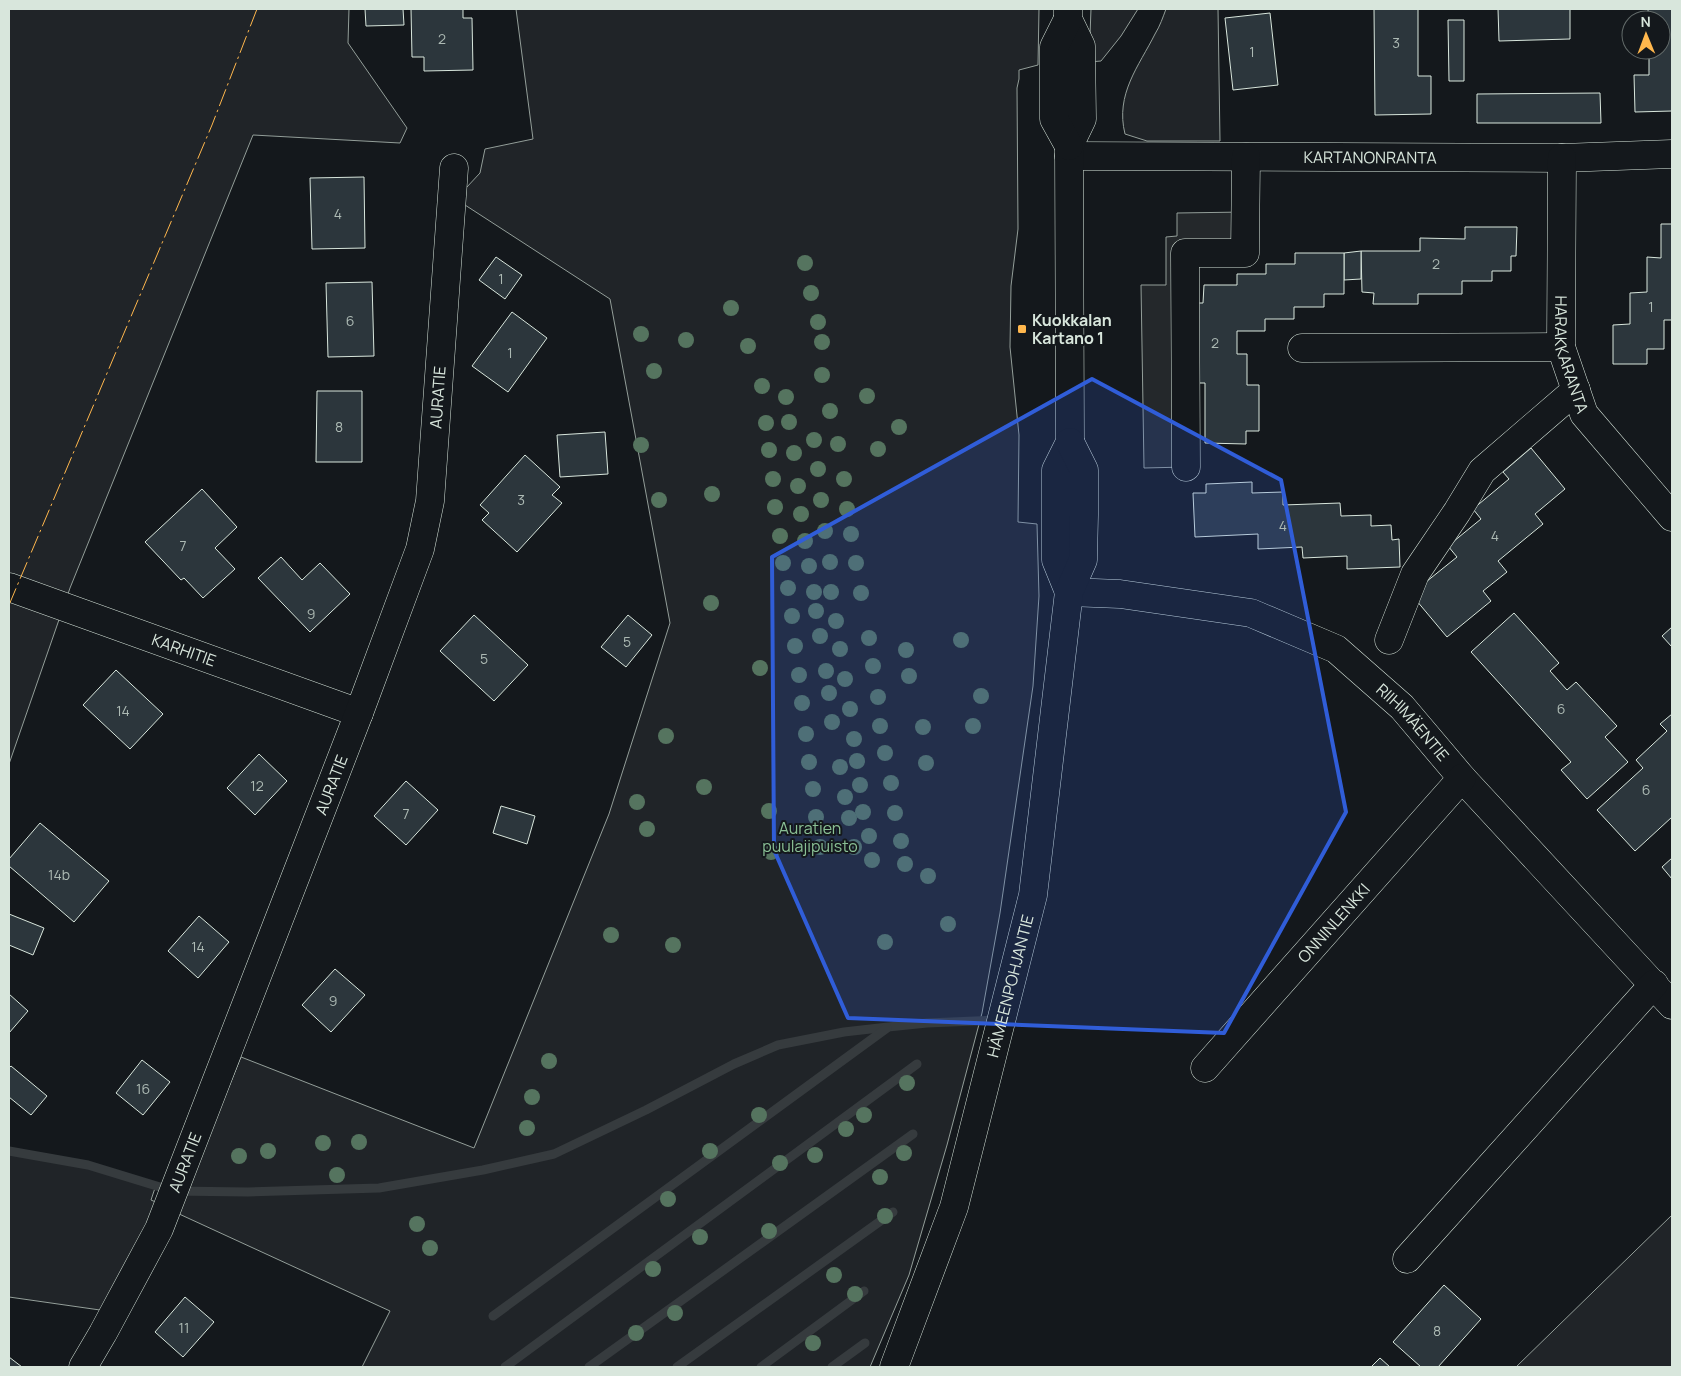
<svg xmlns="http://www.w3.org/2000/svg" width="1681" height="1376" font-family="Manrope,sans-serif">
<style>
.green{fill:#202428;stroke:#939e99}
.parking{fill:#24282b;stroke:#939e99}
.lines{fill:none;stroke-linecap:round;stroke-linejoin:round}
.stream{stroke:#363b3e;stroke-width:9}
.building{fill:#2c363c;stroke:#d8e6dc}
.minor-casing{stroke:#d8e6dc;stroke-width:29}
.major-casing{stroke:#d8e6dc;stroke-width:29}
.minor{stroke:#14181c;stroke-width:28}
.major{stroke:#14181c;stroke-width:28}
.power{stroke:#ffb74d;stroke-width:1;stroke-dasharray:18 4 2.5 4;stroke-linecap:butt}
.tree{fill:#55745f}
.marked{fill:#305dd8;fill-opacity:0.2;stroke:#305dd8;stroke-width:4;stroke-linejoin:round}
.poi-dot{fill:#ffb74d;stroke:#14181c;stroke-width:2}
.labels{text-anchor:middle;dominant-baseline:central;stroke-width:4;stroke-linejoin:round;paint-order:stroke}
.number-label{font-size:14px;fill:#adbab4}
.street-label{font-size:16px;fill:#d8e6dc;stroke:#14181c}
.poi-label{font-size:16px;font-weight:bold;fill:#d8e6dc;stroke:#14181c;text-anchor:start}
.park-label{font-size:16px;fill:#8ac095;stroke:#14181c}
</style>
<rect width="100%" height="100%" fill="#14181c"/>
<g class="green">
<polygon points="9,9 349,9 348,43 407,128 400,143 253,135 70,588 9,764"/>
<polygon points="516,9 1039,9 1038,65 1019,70 1019,79 1017,88 1018,229 1011,286 1010,347 1019,435 1018,522 1037,524 1039,596 1033,686 1000,913 982,1013 947,1145 909,1275 870,1367 362,1367 390,1311 177,1213 241,1057 474,1148 609,814 670,623 610,299 465,205 466,188 480,173 485,149 533,139"/>
<polygon points="1091,9 1138,9 1121,36 1101,61 1089,62"/>
<path d="M 1166,9 L 1218,9 L 1220,141 L 1147,141 L 1125,134 C 1115,94 1139,66 1155,34 C 1160,26 1163,17 1166,9 Z"/>
<polygon points="9,1151 88,1165 156,1185 151,1200 167,1207 114,1312 9,1297"/>
<polygon points="1672,1215 1672,1367 1516,1367"/>
</g>
<polygon class="parking" points="1245,212 1245,253 1185,253 1186,467 1144,468 1141,285 1166,285 1166,237 1177,236 1177,213"/>
<g class="lines">
<g class="stream">
<polyline points="9,1151 88,1165 173,1191 248,1192 379,1188 483,1170 554,1154 646,1110 734,1064 778,1045 844,1032 888,1027 927,1023 999,1020"/>
<polyline points="493,1316 887,1028"/>
<polyline points="505,1367 917,1064"/>
<polyline points="589,1367 913,1134"/>
<polyline points="677,1367 893,1212"/>
<polyline points="761,1367 864,1291"/>
<polyline points="832,1367 865,1343"/>
</g>
</g>
<g class="building">
<polygon points="365,9 403,9 404,25 366,26"/>
<polygon points="411,9 463,9 463,18 472,18 473,70 424,71 424,57 412,57"/>
<polygon points="1374,9 1418,9 1418,76 1431,76 1431,114 1375,115"/>
<polygon points="1498,9 1570,9 1570,39 1499,41"/>
<polygon points="1648,9 1672,9 1672,111 1635,112 1634,75 1649,75 1649,50 1661,50 1661,20 1648,20"/>
<polygon points="1270,13 1278,85 1233,90 1225,18"/>
<polygon points="1448,20 1464,20 1464,81 1449,81"/>
<polygon points="1600,93 1601,123 1477,123 1477,94"/>
<polygon points="364,177 365,248 312,249 310,178"/>
<polygon points="1661,224 1672,224 1672,320 1664,320 1664,349 1647,349 1647,364 1613,364 1613,325 1630,324 1630,293 1647,292 1647,257 1661,258"/>
<polygon points="1465,227 1517,227 1516,256 1511,256 1511,271 1492,271 1492,281 1462,281 1462,294 1418,294 1418,304 1373,304 1374,293 1362,292 1361,251 1420,251 1420,238 1465,239"/>
<polygon points="1361,251 1361,279 1344,280 1344,253"/>
<polygon points="1295,253 1344,253 1344,294 1324,294 1324,307 1294,307 1294,319 1265,319 1265,331 1237,331 1237,354 1247,354 1247,385 1259,385 1259,431 1246,431 1246,444 1205,443 1205,383 1192,383 1192,303 1203,303 1204,285 1237,285 1237,274 1266,274 1266,264 1295,264"/>
<polygon points="496,257 522,275 505,299 479,280"/>
<polygon points="372,282 374,356 328,357 326,283"/>
<polygon points="512,312 547,338 508,392 472,366"/>
<polygon points="317,391 362,391 362,462 316,462"/>
<polygon points="605,432 608,474 560,477 557,435"/>
<polygon points="1531,448 1565,489 1535,514 1543,524 1498,561 1507,572 1483,591 1491,601 1447,637 1411,594 1457,557 1448,546 1481,519 1473,509 1509,479 1503,472"/>
<polygon points="525,455 560,487 552,495 562,503 517,552 482,520 489,513 480,505"/>
<polygon points="1252,482 1252,493 1283,492 1283,505 1340,503 1341,516 1371,515 1371,526 1391,525 1392,540 1399,539 1400,567 1347,569 1347,556 1303,558 1302,547 1258,549 1258,534 1195,537 1193,493 1206,493 1206,484"/>
<polygon points="202,489 237,527 215,548 235,569 203,598 184,578 181,580 145,542"/>
<polygon points="281,557 302,580 320,563 350,594 310,632 258,578"/>
<polygon points="1514,613 1559,663 1550,671 1567,690 1576,682 1617,726 1605,737 1628,762 1587,799 1561,770 1571,762 1471,652"/>
<polygon points="474,615 528,665 494,701 440,651"/>
<polygon points="628,615 652,635 626,667 601,647"/>
<polygon points="1672,627 1672,647 1662,636"/>
<polygon points="116,670 163,714 130,749 83,705"/>
<polygon points="1672,714 1672,817 1635,851 1597,810 1643,768 1636,760 1667,731 1660,724"/>
<polygon points="259,754 287,781 255,815 227,788"/>
<polygon points="406,781 438,810 406,845 374,816"/>
<polygon points="501,806 535,816 527,844 493,833"/>
<polygon points="40,823 109,881 74,922 9,866 9,859"/>
<polygon points="1672,858 1672,879 1662,867"/>
<polygon points="9,914 44,928 33,955 9,945"/>
<polygon points="199,916 229,942 198,978 168,951"/>
<polygon points="335,969 365,995 331,1032 302,1005"/>
<polygon points="9,994 28,1011 9,1033"/>
<polygon points="142,1060 170,1082 143,1115 116,1093"/>
<polygon points="11,1066 47,1096 31,1115 9,1097 9,1068"/>
<polygon points="1444,1285 1481,1319 1438,1367 1421,1367 1393,1342"/>
<polygon points="185,1297 214,1322 183,1357 155,1332"/>
<polygon points="9,1357 22,1367 9,1367"/>
<polygon points="1380,1358 1390,1367 1371,1367"/>
</g>
<g class="lines">
<defs>
<g id="minor">
<path id="s1" d="M 1069,156 L 1562,158 L 1672,154"/>
<path id="s2" d="M 1562,158 L 1561,347 L 1584,414 L 1672,517"/>
<polyline points="1302,348 1561,347"/>
<polyline points="1186,467 1185,253 1245,253 1246,157"/>
<path id="s3" d="M 9,587 L 359,713"/>
<path id="s4" d="M 1069,592 L 1120,594 L 1251,613 L 1336,649 L 1402,707 L 1462,778 L 1672,1005"/>
<polyline points="1389,640 1415,574 1457,512 1482,471 1576,390"/>
<path id="s5" d="M 1205,1068 L 1462,778"/>
<polyline points="1407,1259 1654,984"/>
<path id="s6" d="M 83,1367 L 103,1333 L 159,1229 L 359,713 L 420,549 L 430,501 L 454,168"/>
</g>
<g id="major">
<polyline points="1068,9 1068,19 1081,46 1082,119 1069,146 1070,442 1056,470 1056,560 1069,592"/>
<polyline points="1068,19 1054,47 1054,119 1069,146"/>
<path id="s7" d="M 894,1367 L 954,1207 L 1033,895 L 1069,592 L 1083,560 L 1084,515 L 1084,470 L 1070,442"/>
</g>
</defs>
<use href="#minor" class="minor-casing"/>
<use href="#major" class="major-casing"/>
<use href="#minor" class="minor"/>
<use href="#major" class="major"/>
<polyline class="power" points="9,605 212,125 257,9"/>
</g>
<g class="tree">
<circle cx="805" cy="263" r="8"/>
<circle cx="811" cy="293" r="8"/>
<circle cx="731" cy="308" r="8"/>
<circle cx="818" cy="322" r="8"/>
<circle cx="641" cy="334" r="8"/>
<circle cx="686" cy="340" r="8"/>
<circle cx="822" cy="342" r="8"/>
<circle cx="748" cy="346" r="8"/>
<circle cx="654" cy="371" r="8"/>
<circle cx="822" cy="375" r="8"/>
<circle cx="762" cy="386" r="8"/>
<circle cx="867" cy="396" r="8"/>
<circle cx="786" cy="397" r="8"/>
<circle cx="830" cy="411" r="8"/>
<circle cx="789" cy="422" r="8"/>
<circle cx="766" cy="423" r="8"/>
<circle cx="899" cy="427" r="8"/>
<circle cx="814" cy="440" r="8"/>
<circle cx="838" cy="444" r="8"/>
<circle cx="641" cy="445" r="8"/>
<circle cx="878" cy="449" r="8"/>
<circle cx="769" cy="450" r="8"/>
<circle cx="794" cy="453" r="8"/>
<circle cx="818" cy="469" r="8"/>
<circle cx="773" cy="479" r="8"/>
<circle cx="844" cy="479" r="8"/>
<circle cx="798" cy="486" r="8"/>
<circle cx="712" cy="494" r="8"/>
<circle cx="659" cy="500" r="8"/>
<circle cx="821" cy="500" r="8"/>
<circle cx="775" cy="507" r="8"/>
<circle cx="847" cy="509" r="8"/>
<circle cx="801" cy="514" r="8"/>
<circle cx="825" cy="531" r="8"/>
<circle cx="851" cy="534" r="8"/>
<circle cx="780" cy="536" r="8"/>
<circle cx="805" cy="541" r="8"/>
<circle cx="830" cy="562" r="8"/>
<circle cx="783" cy="563" r="8"/>
<circle cx="856" cy="563" r="8"/>
<circle cx="809" cy="566" r="8"/>
<circle cx="788" cy="588" r="8"/>
<circle cx="814" cy="592" r="8"/>
<circle cx="831" cy="592" r="8"/>
<circle cx="861" cy="593" r="8"/>
<circle cx="711" cy="603" r="8"/>
<circle cx="816" cy="611" r="8"/>
<circle cx="792" cy="616" r="8"/>
<circle cx="836" cy="621" r="8"/>
<circle cx="820" cy="636" r="8"/>
<circle cx="869" cy="638" r="8"/>
<circle cx="961" cy="640" r="8"/>
<circle cx="795" cy="646" r="8"/>
<circle cx="840" cy="649" r="8"/>
<circle cx="906" cy="650" r="8"/>
<circle cx="873" cy="666" r="8"/>
<circle cx="760" cy="668" r="8"/>
<circle cx="826" cy="671" r="8"/>
<circle cx="799" cy="675" r="8"/>
<circle cx="909" cy="676" r="8"/>
<circle cx="845" cy="679" r="8"/>
<circle cx="829" cy="693" r="8"/>
<circle cx="981" cy="696" r="8"/>
<circle cx="878" cy="697" r="8"/>
<circle cx="802" cy="703" r="8"/>
<circle cx="850" cy="709" r="8"/>
<circle cx="832" cy="722" r="8"/>
<circle cx="880" cy="726" r="8"/>
<circle cx="973" cy="726" r="8"/>
<circle cx="923" cy="727" r="8"/>
<circle cx="806" cy="734" r="8"/>
<circle cx="666" cy="736" r="8"/>
<circle cx="854" cy="739" r="8"/>
<circle cx="885" cy="753" r="8"/>
<circle cx="857" cy="761" r="8"/>
<circle cx="809" cy="762" r="8"/>
<circle cx="926" cy="763" r="8"/>
<circle cx="840" cy="767" r="8"/>
<circle cx="891" cy="783" r="8"/>
<circle cx="860" cy="785" r="8"/>
<circle cx="704" cy="787" r="8"/>
<circle cx="813" cy="789" r="8"/>
<circle cx="845" cy="797" r="8"/>
<circle cx="637" cy="802" r="8"/>
<circle cx="769" cy="811" r="8"/>
<circle cx="863" cy="812" r="8"/>
<circle cx="895" cy="813" r="8"/>
<circle cx="816" cy="817" r="8"/>
<circle cx="849" cy="818" r="8"/>
<circle cx="647" cy="829" r="8"/>
<circle cx="869" cy="836" r="8"/>
<circle cx="901" cy="841" r="8"/>
<circle cx="820" cy="847" r="8"/>
<circle cx="854" cy="847" r="8"/>
<circle cx="771" cy="852" r="8"/>
<circle cx="872" cy="860" r="8"/>
<circle cx="905" cy="864" r="8"/>
<circle cx="928" cy="876" r="8"/>
<circle cx="948" cy="924" r="8"/>
<circle cx="611" cy="935" r="8"/>
<circle cx="885" cy="942" r="8"/>
<circle cx="673" cy="945" r="8"/>
<circle cx="549" cy="1061" r="8"/>
<circle cx="907" cy="1083" r="8"/>
<circle cx="532" cy="1097" r="8"/>
<circle cx="759" cy="1115" r="8"/>
<circle cx="864" cy="1115" r="8"/>
<circle cx="527" cy="1128" r="8"/>
<circle cx="846" cy="1129" r="8"/>
<circle cx="359" cy="1142" r="8"/>
<circle cx="323" cy="1143" r="8"/>
<circle cx="268" cy="1151" r="8"/>
<circle cx="710" cy="1151" r="8"/>
<circle cx="904" cy="1153" r="8"/>
<circle cx="815" cy="1155" r="8"/>
<circle cx="239" cy="1156" r="8"/>
<circle cx="780" cy="1163" r="8"/>
<circle cx="337" cy="1175" r="8"/>
<circle cx="880" cy="1177" r="8"/>
<circle cx="668" cy="1199" r="8"/>
<circle cx="885" cy="1216" r="8"/>
<circle cx="417" cy="1224" r="8"/>
<circle cx="769" cy="1231" r="8"/>
<circle cx="700" cy="1237" r="8"/>
<circle cx="430" cy="1248" r="8"/>
<circle cx="653" cy="1269" r="8"/>
<circle cx="834" cy="1275" r="8"/>
<circle cx="855" cy="1294" r="8"/>
<circle cx="675" cy="1313" r="8"/>
<circle cx="636" cy="1333" r="8"/>
<circle cx="813" cy="1343" r="8"/>
</g>
<path class="marked" d="M 1092,379 L 1281,480 L 1346,812 L 1224,1033 L 848,1018 L 774,850 L 772,557 Z"/>
<rect class="poi-dot" x="1017" y="324" width="10" height="10" rx="2.5"/>
<g class="labels">
<g class="number-label">
<text x="442" y="38">2</text>
<text x="1396" y="42">3</text>
<text x="1252" y="51">1</text>
<text x="338" y="213">4</text>
<text x="1436" y="263">2</text>
<text x="501" y="278">1</text>
<text x="1651" y="306">1</text>
<text x="350" y="320">6</text>
<text x="1215" y="342">2</text>
<text x="510" y="352">1</text>
<text x="339" y="426">8</text>
<text x="521" y="499">3</text>
<text x="1283" y="525">4</text>
<text x="1495" y="535">4</text>
<text x="183" y="545">7</text>
<text x="311" y="613">9</text>
<text x="627" y="641">5</text>
<text x="484" y="658">5</text>
<text x="1561" y="708">6</text>
<text x="123" y="710">14</text>
<text x="257" y="785">12</text>
<text x="1646" y="789">6</text>
<text x="406" y="813">7</text>
<text x="59" y="874">14b</text>
<text x="198" y="946">14</text>
<text x="333" y="1000">9</text>
<text x="143" y="1088">16</text>
<text x="184" y="1327">11</text>
<text x="1437" y="1330">8</text>
</g>
<g class="street-label">
<text stroke="none"><textPath href="#s1" startOffset="301">KARTANONRANTA</textPath></text>
<text stroke="none"><textPath href="#s2" startOffset="198">HARAKKARANTA</textPath></text>
<text stroke="none"><textPath href="#s6" startOffset="1039">AURATIE</textPath></text>
<text stroke="none"><textPath href="#s3" startOffset="186">KARHITIE</textPath></text>
<text stroke="none"><textPath href="#s4" startOffset="382">RIIHIMÄENTIE</textPath></text>
<text stroke="none"><textPath href="#s6" startOffset="634">AURATIE</textPath></text>
<text stroke="none"><textPath href="#s5" startOffset="194">ONNINLENKKI</textPath></text>
<text stroke="none"><textPath href="#s7" startOffset="399">HÄMEENPOHJANTIE</textPath></text>
<text stroke="none"><textPath href="#s6" startOffset="229">AURATIE</textPath></text>
</g>
<g class="poi-label">
<text x="1032" y="320">Kuokkalan<tspan x="1032" dy="18">Kartano 1</tspan></text>
</g>
<g class="park-label">
<text x="810" y="828">Auratien<tspan x="810" dy="18">puulajipuisto</tspan></text>
</g>
</g>
<rect width="1681" height="1376" fill="none" stroke="#d8e6dc" stroke-width="20"/>
<g transform="translate(1646 35) rotate(359)"><circle r="24" fill="#14181c" stroke="#626a69"/>
<path d="M0-4L9 19L0 12L-9 19Z" fill="#ffb74d"/>
<text y="-8" font-size="14" font-weight="bold" text-anchor="middle" fill="#d8e6dc">N</text>
</g>
</svg>
